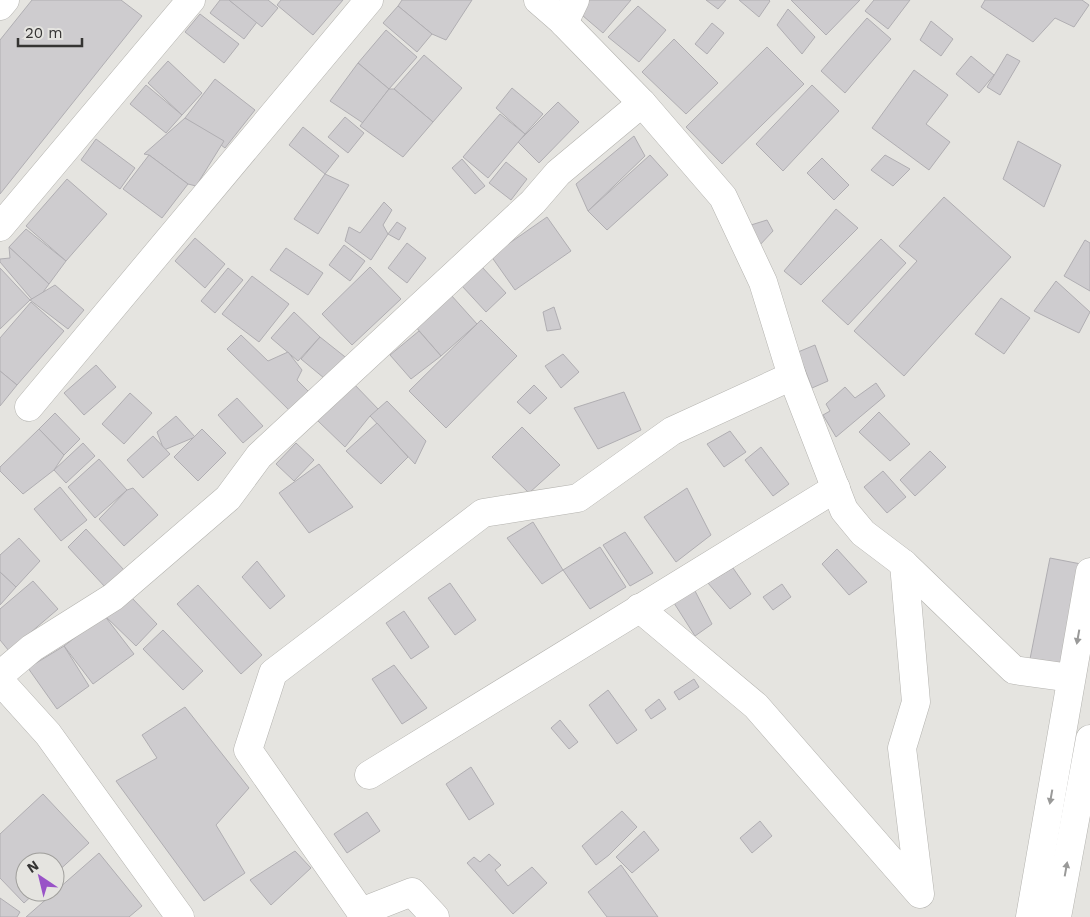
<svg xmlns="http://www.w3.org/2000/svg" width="1090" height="917" font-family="'Work Sans',sans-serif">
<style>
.building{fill:#cecccf;stroke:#b0aeb2}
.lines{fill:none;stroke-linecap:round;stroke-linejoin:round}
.minor-casing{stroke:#b4b3af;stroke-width:29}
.major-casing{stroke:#b4b3af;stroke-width:29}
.minor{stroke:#fff;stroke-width:28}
.major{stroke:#fff;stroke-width:28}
.oneway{fill:#9a9a99}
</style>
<rect width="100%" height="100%" fill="#e5e4e0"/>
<g class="building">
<polygon points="32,0 121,0 142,16 0,194 0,40"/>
<polygon points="220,0 229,0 257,22 244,39 210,13"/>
<polygon points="229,0 268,0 278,8 262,27"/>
<polygon points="281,0 343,0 313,35 277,5"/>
<polygon points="402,0 472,0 446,40 432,34 398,6"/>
<polygon points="582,0 631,0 603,33 576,10"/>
<polygon points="706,0 726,0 718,9"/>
<polygon points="739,0 769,0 770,1 759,17"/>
<polygon points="791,0 860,0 826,35"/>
<polygon points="874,0 910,0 888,29 865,11"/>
<polygon points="985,0 1082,0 1089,5 1074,27 1055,18 1033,42 981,7"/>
<polygon points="398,6 432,34 417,52 383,23"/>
<polygon points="638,6 666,30 639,62 608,37"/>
<polygon points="788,9 815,37 802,54 777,25"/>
<polygon points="200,14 239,44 224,63 185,32"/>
<polygon points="867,18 891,39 845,93 821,71"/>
<polygon points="931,21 953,39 941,56 920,40"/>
<polygon points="712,23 724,33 707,54 695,44"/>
<polygon points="386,30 417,57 389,89 358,63"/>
<polygon points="674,39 718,83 686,114 642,72"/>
<polygon points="767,47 804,84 722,164 686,127"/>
<polygon points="1007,54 1020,61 1000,95 987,87"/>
<polygon points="424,55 462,88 433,122 394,89"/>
<polygon points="971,56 994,75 979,93 956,74"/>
<polygon points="168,61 202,93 182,115 148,83"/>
<polygon points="358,63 389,89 363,123 330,101"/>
<polygon points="914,70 948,95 926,124 950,142 929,170 872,128"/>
<polygon points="215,79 255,110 225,148 185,118"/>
<polygon points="146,85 182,115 166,133 130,104"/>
<polygon points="812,85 839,111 783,171 756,144"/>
<polygon points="512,88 543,114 525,134 496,108"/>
<polygon points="389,89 394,89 433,122 403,157 360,126"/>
<polygon points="558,102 579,122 539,163 518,142"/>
<polygon points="500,114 525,134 488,178 463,157"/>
<polygon points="345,117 364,133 348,153 328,137"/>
<polygon points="185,118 224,141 196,186 188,184 149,155 144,154"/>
<polygon points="303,127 339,156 325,174 289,145"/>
<polygon points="634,136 645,156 588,211 576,184"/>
<polygon points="96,139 135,168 120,189 81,160"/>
<polygon points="1018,141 1061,165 1044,207 1003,179"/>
<polygon points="149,155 188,184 162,218 123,189"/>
<polygon points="650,155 668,175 607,230 588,211"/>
<polygon points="885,155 910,169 893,186 871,170"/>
<polygon points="822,158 849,185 834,200 807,173"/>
<polygon points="462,159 485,186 475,194 452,168"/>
<polygon points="506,162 527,179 511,200 489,183"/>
<polygon points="325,174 349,185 318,234 294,219"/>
<polygon points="67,179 107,214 66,261 26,226"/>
<polygon points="944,197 1011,257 904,376 854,331 917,261 899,246"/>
<polygon points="384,202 392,210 383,225 388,234 371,260 345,241 349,227 360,233"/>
<polygon points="836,209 858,228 801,285 784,271"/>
<polygon points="547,217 571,251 515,290 491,256"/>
<polygon points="767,220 773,231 758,247 751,225"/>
<polygon points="397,222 406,228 399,240 388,234"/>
<polygon points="26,229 66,261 49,284 9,247"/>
<polygon points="195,238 225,264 205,288 175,261"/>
<polygon points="881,239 906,263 848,325 822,301"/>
<polygon points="1085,240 1090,243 1090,291 1064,276"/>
<polygon points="407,243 426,258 407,283 388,268"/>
<polygon points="344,245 365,261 350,281 329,265"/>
<polygon points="9,247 49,284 35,303 0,262 0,259 10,258"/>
<polygon points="286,248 323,273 308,295 270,270"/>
<polygon points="370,267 401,299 352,345 322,314"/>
<polygon points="482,267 506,293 486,312 462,286"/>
<polygon points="0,268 30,300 0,329"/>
<polygon points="228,268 243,280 215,313 201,301"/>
<polygon points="252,276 289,304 259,342 222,314"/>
<polygon points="1056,281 1090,312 1079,333 1034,311"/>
<polygon points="55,285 84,310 68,329 30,300"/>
<polygon points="451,295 477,324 441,356 415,326"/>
<polygon points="1001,298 1030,318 1004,354 975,334"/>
<polygon points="31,302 64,331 17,385 0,371 0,338"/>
<polygon points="554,307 561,329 547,331 543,312"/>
<polygon points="294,312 320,337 298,361 271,338"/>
<polygon points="481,320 517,356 446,428 409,391"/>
<polygon points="419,331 441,356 411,379 390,355"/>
<polygon points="241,335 268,361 288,352 302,370 297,380 311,394 292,413 227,349"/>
<polygon points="320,337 349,360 330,383 301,359"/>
<polygon points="815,345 828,381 812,388 798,352"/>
<polygon points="563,354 579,372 561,388 545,366"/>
<polygon points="96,365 116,387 84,415 64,393"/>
<polygon points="0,371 17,385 0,406"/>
<polygon points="353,383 380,411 370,416 345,447 317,420"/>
<polygon points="876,383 885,396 836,437 823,415 830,411 826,404 845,387 855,398"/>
<polygon points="534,385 547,398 530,414 517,402"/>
<polygon points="624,392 641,430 598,449 574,408"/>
<polygon points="130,393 152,413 124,444 102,424"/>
<polygon points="237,398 263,426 243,443 218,415"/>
<polygon points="387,401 426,441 415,464 370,416"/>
<polygon points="879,412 910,444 890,461 859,432"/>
<polygon points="55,413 80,439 64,455 39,429"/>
<polygon points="176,416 195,437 164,450 157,432"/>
<polygon points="377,423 408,457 381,484 346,451"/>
<polygon points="522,427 560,465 529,493 492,457"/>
<polygon points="39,429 64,455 54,470 23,494 0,471 0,467"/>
<polygon points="202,429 226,453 198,481 174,457"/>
<polygon points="730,431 746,452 724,467 707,444"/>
<polygon points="153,436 170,454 143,478 127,460"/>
<polygon points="83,443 95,456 66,483 54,470"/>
<polygon points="296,443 314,460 294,481 276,464"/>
<polygon points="761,447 789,484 773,496 745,460"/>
<polygon points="930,451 946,467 915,496 900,480"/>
<polygon points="99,459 127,490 95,518 68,487"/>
<polygon points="319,464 353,507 309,533 279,493"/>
<polygon points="883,471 906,497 887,513 864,487"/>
<polygon points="60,487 87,520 61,541 34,509"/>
<polygon points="133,488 158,515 124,546 99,519 127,490"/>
<polygon points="687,488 711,535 676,562 644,517"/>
<polygon points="533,522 563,570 542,584 507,538"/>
<polygon points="86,529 124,570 106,588 68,547"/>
<polygon points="625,532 653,573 630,586 603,545"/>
<polygon points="19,538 40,561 16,587 0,572 0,555"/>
<polygon points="600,547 626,587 590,609 563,570"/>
<polygon points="837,549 867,582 849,595 822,564"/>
<polygon points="1050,558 1081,564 1061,665 1030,659"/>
<polygon points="257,561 285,596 270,609 242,577"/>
<polygon points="733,568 751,594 730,609 708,583"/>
<polygon points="0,572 16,587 0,605"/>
<polygon points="33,581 58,609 9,651 0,640 0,609"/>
<polygon points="450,583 476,620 455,635 428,598"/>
<polygon points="782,584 791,597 773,610 763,597"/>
<polygon points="198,585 262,655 241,674 177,604"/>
<polygon points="694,589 712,624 695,636 674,603"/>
<polygon points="131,597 157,624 136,646 104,615"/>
<polygon points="404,611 429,647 411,659 386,623"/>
<polygon points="104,615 134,654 93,684 64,646"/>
<polygon points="163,630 203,671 183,690 143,649"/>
<polygon points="64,646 89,686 57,709 28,668"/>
<polygon points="394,665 427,708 402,724 372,679"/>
<polygon points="694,679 699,687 679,700 674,692"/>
<polygon points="608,690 637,730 617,744 589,705"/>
<polygon points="659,699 666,709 651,719 645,710"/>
<polygon points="185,707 249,788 216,825 245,873 204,901 116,781 157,758 142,735"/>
<polygon points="560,720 578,742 569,749 551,728"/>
<polygon points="471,767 494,804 469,820 446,784"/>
<polygon points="43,794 89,843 55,874 55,862 25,862 25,892 36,892 24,903 0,878 0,834"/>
<polygon points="622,811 637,827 609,855 596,865 582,846"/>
<polygon points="367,812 380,831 347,853 334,834"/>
<polygon points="760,821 772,836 752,853 740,838"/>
<polygon points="644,831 659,850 632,873 616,857"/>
<polygon points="295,851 311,868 271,905 250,880"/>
<polygon points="99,853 142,906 129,917 26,917"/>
<polygon points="489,854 501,865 495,870 508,886 532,867 547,883 513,914 467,863 474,857 480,862"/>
<polygon points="621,865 658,917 607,917 588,892"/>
<polygon points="0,898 20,912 17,917 0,917"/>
</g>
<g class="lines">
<defs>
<g id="minor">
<polyline points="538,0 561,20 642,103 723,197 763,282 792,376 844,510 863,533 904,564 1014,670 1071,678"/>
<polyline points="0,6 5,0"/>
<polyline points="564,23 575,0"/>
<polyline points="0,227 191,0"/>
<polyline points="29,407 369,0"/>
<polyline points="639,608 756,706 920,894 902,748 916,702 904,564"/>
<polyline points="0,675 32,648 113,597 228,498 259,456 533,202 558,173 642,103"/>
<polyline points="0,681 48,734 180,917"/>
<polyline points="369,775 836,488"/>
<polyline points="435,917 412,892 361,912 248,750 273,673 483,513 578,498 672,431 792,376"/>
</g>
<g id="major">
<polyline points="1030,917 1090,572"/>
<polyline points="1057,917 1090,739"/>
</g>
</defs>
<use href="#minor" class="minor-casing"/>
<use href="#major" class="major-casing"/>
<use href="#minor" class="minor"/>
<use href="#major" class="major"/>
</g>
<defs><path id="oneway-solid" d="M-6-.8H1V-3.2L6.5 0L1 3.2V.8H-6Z" transform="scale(1.25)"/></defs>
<g class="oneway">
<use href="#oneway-solid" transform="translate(1078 637) rotate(100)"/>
<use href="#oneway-solid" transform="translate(1051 797) rotate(100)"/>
<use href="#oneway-solid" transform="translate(1066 869) rotate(-80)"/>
</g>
<g transform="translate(40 877) rotate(325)"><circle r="24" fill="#e5e4e0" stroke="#9f9e9b"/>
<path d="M0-4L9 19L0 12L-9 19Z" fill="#9953c7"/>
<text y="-8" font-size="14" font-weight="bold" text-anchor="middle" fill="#353433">N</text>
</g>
<path d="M18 38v8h64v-8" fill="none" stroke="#353433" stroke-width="2.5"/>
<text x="25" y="38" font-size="15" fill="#353433" stroke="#e5e4e0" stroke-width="4" paint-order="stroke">20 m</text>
</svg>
